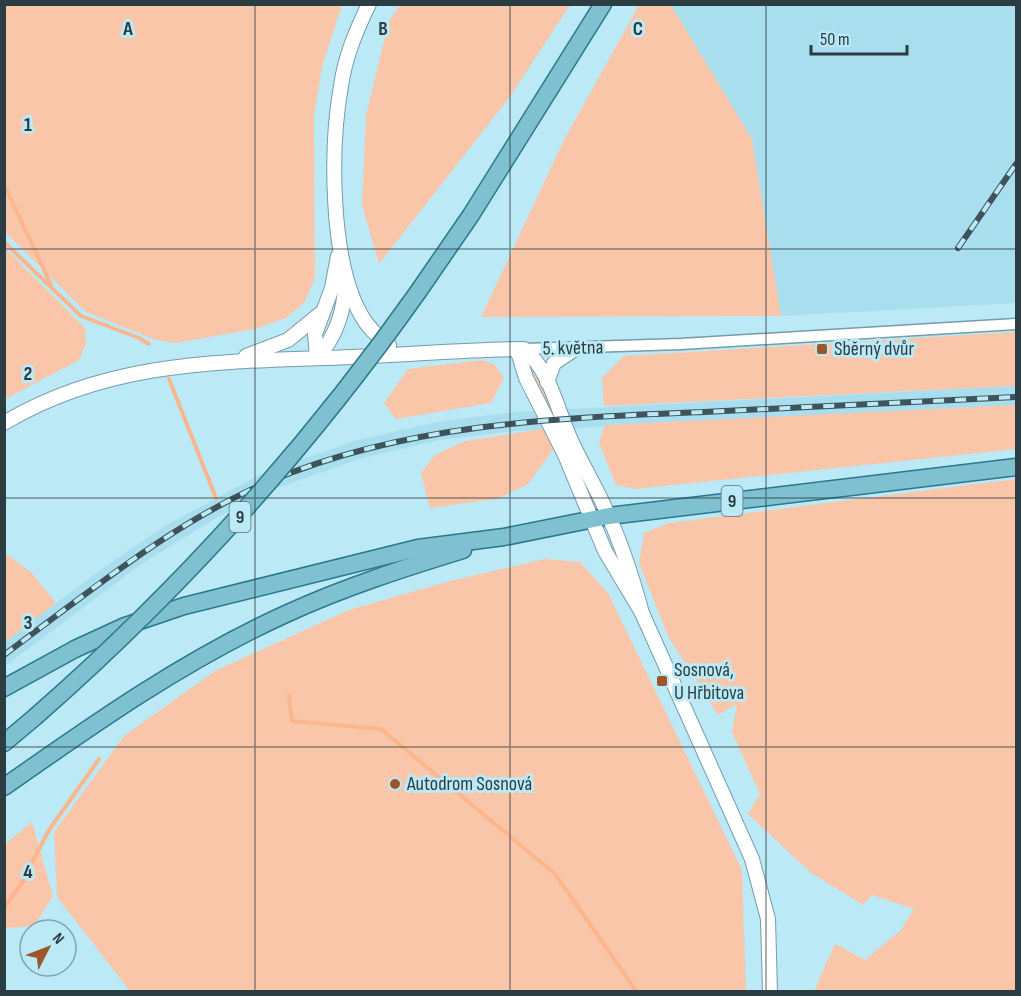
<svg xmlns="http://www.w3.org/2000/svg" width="1021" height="996" font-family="'Sofia Sans Condensed',sans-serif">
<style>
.built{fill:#a9deee}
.green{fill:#fac6a9}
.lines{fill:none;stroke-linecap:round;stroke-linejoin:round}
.stream{stroke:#fbb68d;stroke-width:4}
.minor-casing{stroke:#729da9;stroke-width:13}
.tertiary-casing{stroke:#729da9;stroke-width:16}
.primary-casing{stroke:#2a788b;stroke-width:19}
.minor{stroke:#fff;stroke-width:10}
.tertiary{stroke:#fff;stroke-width:14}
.primary{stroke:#7fc1d1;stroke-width:16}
.rail-casing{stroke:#3e545a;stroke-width:6}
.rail{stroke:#bce9f6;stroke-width:4;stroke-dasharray:11;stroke-linecap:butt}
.primary-bridge-casing{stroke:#2a788b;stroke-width:19;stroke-linecap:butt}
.primary-bridge{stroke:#7fc1d1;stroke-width:16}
.grid{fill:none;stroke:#2b3d42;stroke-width:1.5;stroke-opacity:0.55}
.poi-dot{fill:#9b572a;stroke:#bce9f6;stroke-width:2}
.labels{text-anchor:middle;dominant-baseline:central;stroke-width:6;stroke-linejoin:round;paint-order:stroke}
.shield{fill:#bce9f6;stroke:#567178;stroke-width:1.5}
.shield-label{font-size:18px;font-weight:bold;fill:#2b3d42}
.street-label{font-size:20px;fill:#2b3d42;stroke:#bce9f6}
.poi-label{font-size:20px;fill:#2b3d42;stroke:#bce9f6;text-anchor:start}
.grid-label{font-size:20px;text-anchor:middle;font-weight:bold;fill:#2b3d42;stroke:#bce9f6;stroke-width:6;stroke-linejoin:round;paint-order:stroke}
</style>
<rect width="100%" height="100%" fill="#bce9f6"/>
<g class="built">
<polygon points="671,5 1016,5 1016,303 781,316 752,139"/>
<polygon points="1016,386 1016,405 516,431 439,440 359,459 272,490 218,517 143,563 5,666 5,642 103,568 163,527 265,472 354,441 436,422 514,412"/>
</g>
<g class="green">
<polygon points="4,5 342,5 322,67 314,115 315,278 304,303 286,318 255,329 176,343 156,340 86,312 5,232"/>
<polygon points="400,5 570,5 509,98 379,264 362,205 366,115 389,21"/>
<polygon points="639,5 671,5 752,139 781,316 481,317 564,140"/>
<polygon points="5,248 85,328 86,344 79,360 5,399"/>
<polygon points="1016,332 1016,386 604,406 602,378 624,356"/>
<polygon points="482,360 494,364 504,378 491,403 396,419 384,403 408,369"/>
<polygon points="533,368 539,376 552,406 549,407 532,377"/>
<polygon points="1016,405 1016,449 635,489 616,485 599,443 605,425"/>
<polygon points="549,428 555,447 527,485 497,499 430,508 421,473 435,455 465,441"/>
<polygon points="1016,479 1016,991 814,991 835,944 865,960 901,930 914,909 872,895 863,905 810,872 748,814 760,794 732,732 737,704 718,715 668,636 639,563 644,533 669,523"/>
<polygon points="5,553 32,573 56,603 5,642"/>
<polygon points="545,559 580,562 608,593 742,870 746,991 130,991 57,897 54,832 124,736 215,671 349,610 450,581"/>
<polygon points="32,822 53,896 34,926 5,928 5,844"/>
</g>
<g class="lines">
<g class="stream">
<polyline points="4,184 51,285"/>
<polyline points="4,242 81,316 139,338 149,344"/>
<polyline points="169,379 216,498"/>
<polyline points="289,696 292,721 381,729 555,874 637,992"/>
<polyline points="4,908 21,884 49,830 99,759"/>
</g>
<defs>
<polyline id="minor" points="524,349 681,344 1016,324"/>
<g id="tertiary">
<path d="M 369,4 C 356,31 345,57 341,86 C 330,148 330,260 361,315 C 368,328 378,337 389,345"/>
<polyline points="517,349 526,378 565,455 605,551 642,613 752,859 768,919 770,992"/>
<polyline points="246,356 288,340 320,314"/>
<polyline points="317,358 315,334 332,288 338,256"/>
<path d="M 317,358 C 335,338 345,311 345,283"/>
<polyline points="547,382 554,363 578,347"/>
<path d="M 4,423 C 113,358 230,362 352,357 C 409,355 467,349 524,349 C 550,370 557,409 570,438 C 582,465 598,490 609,517 C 623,548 633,580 642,613"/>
</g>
<g id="primary">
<polyline points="418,292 471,215 603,4"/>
<polyline points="4,688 75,649 125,626 184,606 418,548 504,537 609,516 1016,467"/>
<polyline points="4,743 35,717"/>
<path d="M 4,787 C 95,723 186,659 288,613 C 345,587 404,568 463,550"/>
</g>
</defs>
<use href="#minor" class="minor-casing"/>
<use href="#tertiary" class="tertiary-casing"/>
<use href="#primary" class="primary-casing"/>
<use href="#minor" class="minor"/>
<use href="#tertiary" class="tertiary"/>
<use href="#primary" class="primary"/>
<defs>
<g id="rail">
<polyline points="958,248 1016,164"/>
<path d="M 4,655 C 89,592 172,523 270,481 C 409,423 556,418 704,412 C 808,407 912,402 1016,397"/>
</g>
</defs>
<use href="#rail" class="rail-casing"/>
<use href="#rail" class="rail"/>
<defs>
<path id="primary-bridge" d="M 35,717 C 180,590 307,449 418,292"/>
</defs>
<use href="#primary-bridge" class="primary-bridge-casing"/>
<use href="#primary-bridge" class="primary-bridge"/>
</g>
<path class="grid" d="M 255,4 L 255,992M 510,4 L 510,992M 766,4 L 766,992M 4,249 L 1016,249M 4,498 L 1016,498M 4,747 L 1016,747"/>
<g class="poi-dot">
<rect x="816" y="343" width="12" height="12" rx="3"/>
<rect x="656" y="675" width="12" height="12" rx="3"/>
<circle cx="395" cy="784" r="6"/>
</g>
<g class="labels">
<g class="shield">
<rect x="721.5" y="486" width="21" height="30" rx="4.5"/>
<rect x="229.5" y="502" width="21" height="30" rx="4.5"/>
</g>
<g class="shield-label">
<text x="732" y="501">9</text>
<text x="240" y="517">9</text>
</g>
<g class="street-label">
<text transform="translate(573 348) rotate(-1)">5. května</text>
</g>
<g class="poi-label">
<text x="834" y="349">Sběrný dvůr</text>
<text x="674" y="670">Sosnová,<tspan x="674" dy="23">U Hřbitova</tspan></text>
<text x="407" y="784">Autodrom Sosnová</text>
</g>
</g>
<g class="grid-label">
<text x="128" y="35">A</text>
<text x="383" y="35">B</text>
<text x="638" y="35">C</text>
<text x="28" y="131">1</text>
<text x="28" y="380">2</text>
<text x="28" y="629">3</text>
<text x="28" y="878">4</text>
</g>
<rect width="1021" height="996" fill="none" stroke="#2b3d42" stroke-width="12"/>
<g transform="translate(48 948) rotate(48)"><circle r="28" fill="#bce9f6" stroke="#82a4ae" stroke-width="1.5"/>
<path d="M0-4.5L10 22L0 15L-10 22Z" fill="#9b572a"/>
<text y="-9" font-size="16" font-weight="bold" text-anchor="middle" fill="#2b3d42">N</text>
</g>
<path d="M811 45v9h96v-9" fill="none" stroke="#2b3d42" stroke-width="3"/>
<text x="820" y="45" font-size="18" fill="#2b3d42" stroke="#bce9f6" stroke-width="4.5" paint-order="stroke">50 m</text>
</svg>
